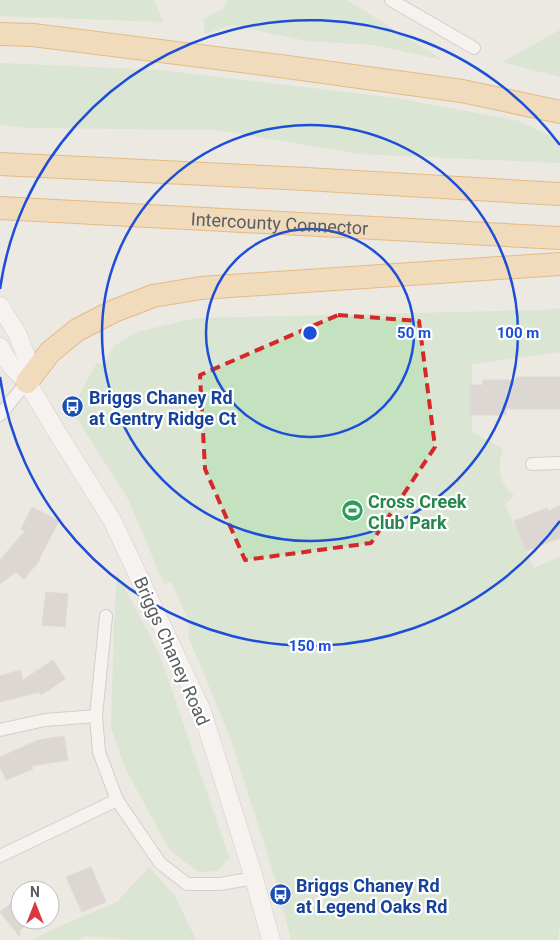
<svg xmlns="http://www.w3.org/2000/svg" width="560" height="940" font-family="Roboto,sans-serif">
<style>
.green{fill:#c4e2c0}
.building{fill:#c7c3be;stroke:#d0c9c1}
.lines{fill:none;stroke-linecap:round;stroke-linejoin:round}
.minor-casing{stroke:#afb3b6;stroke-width:14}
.secondary-casing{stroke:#aeb2b6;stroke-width:19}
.motorway-casing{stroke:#db8412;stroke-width:24}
.minor{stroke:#fff;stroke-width:12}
.secondary{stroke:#fff;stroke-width:18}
.motorway{stroke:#f4cf91;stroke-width:22}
.marked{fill:none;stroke:#d62828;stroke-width:4;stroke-dasharray:10 6;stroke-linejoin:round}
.ring{fill:none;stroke:#1d4ed8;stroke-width:2.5}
.labels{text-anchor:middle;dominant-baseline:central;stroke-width:4.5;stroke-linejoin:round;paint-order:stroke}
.street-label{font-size:18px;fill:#5a5e61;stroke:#fff}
.transit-label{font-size:18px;font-weight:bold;fill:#164399;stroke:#fff;text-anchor:start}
.leisure-label{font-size:18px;font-weight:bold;fill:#27864d;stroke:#fff;text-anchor:start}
.centre{fill:#1d4ed8;stroke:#fff;stroke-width:2.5}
.ring-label{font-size:15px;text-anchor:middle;font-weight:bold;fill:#1d4ed8;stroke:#fff;stroke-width:4.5;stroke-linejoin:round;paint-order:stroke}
</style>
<rect width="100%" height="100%" fill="#ece8e2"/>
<g class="green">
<polygon points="0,0 154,0 163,22 0,16"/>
<polygon points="229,0 347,0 443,60 374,45 307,41 232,25 205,34 203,19 222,10"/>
<polygon points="560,30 560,77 502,62"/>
<polygon points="0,63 160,70 396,98 519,121 560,141 560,163 360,154 217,130 33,128 0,125"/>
<path d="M 560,308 L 560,352 L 472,364 L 472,432 L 503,449 C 497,467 498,483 514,495 L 505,505 L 534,568 L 560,556 L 560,924 L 558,940 L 291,940 L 277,884 L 230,737 L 188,636 L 190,623 L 171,582 L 164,584 L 128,499 L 71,409 L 97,363 L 104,364 L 114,346 L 137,332 L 196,318 L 546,310 Z"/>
<polygon points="117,573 159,653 229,857 218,871 198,872 169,849 125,768 111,727 114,625"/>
<polygon points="149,867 175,896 196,940 135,940 84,936 77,940 32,940 51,930 117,902"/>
</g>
<g class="building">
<polygon points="516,377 560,377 560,409 506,409 506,415 470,415 470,385 483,385 483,380 516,380"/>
<polygon points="560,506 560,538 526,551 514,521 547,508 548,511"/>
<polygon points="32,507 59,521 39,559 40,560 24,579 16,572 0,584 0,560 25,531 21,529"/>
<polygon points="46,592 68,594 65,627 42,625"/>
<polygon points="53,660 65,679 41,695 39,692 0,702 0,676 20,670 23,680"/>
<polygon points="64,736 68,760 31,766 33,769 6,780 0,767 0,757 38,740"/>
<polygon points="91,867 106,902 82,912 66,877"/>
<polygon points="20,896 20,920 32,920 20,930 20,937 0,912"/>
</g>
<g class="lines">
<defs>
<g id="minor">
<polyline points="391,0 474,48"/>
<polyline points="0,415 27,382"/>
<polyline points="532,464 560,463"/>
<polyline points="106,616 96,716 99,752 117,800 160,863 187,884 220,884 254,878"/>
<polyline points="0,730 45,720 96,716"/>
<polyline points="0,856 117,800"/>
</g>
<g id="secondary">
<polyline points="0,306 18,335 27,359 27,382"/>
<polyline points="0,347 11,366 27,382 58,434 112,520 202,711 254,878 271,940"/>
</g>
<g id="motorway">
<polyline points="0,34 33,35 280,66 462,91 560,112"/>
<polyline points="0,164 306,179 560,194"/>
<path id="s1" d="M 0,208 L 560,238"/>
<polyline points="27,382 50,352 77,330 114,311 153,296 201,288 560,264"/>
</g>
</defs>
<use href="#minor" class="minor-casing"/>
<use href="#secondary" class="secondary-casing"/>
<use href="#motorway" class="motorway-casing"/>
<use href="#minor" class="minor"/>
<use href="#secondary" class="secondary"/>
<use href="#motorway" class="motorway"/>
</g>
<path d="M0 0H560V940H0ZM 338,315 L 419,321 L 435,447 L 371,543 L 245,560 L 205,469 L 200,375 Z" fill="#ece8e2" fill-opacity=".55" fill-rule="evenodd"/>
<path class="marked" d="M 338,315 L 419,321 L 435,447 L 371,543 L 245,560 L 205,469 L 200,375 Z"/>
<g class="ring">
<circle cx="310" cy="333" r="104"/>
<circle cx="310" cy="333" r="208"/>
<path d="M560 521A313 313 0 0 1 0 377M0 289A313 313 0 0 1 560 145"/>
</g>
<defs>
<symbol id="bus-disc" viewBox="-11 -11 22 22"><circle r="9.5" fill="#1a4fb4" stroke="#fff"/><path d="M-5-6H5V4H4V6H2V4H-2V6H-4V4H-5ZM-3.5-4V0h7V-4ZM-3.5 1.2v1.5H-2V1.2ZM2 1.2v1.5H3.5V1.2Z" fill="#fff"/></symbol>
<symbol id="stadium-disc" viewBox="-11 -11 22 22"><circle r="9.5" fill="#2e9e5b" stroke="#fff"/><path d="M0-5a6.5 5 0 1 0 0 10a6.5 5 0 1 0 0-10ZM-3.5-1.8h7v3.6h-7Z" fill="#fff"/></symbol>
</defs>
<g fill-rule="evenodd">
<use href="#bus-disc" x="60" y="394" width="25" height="25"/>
<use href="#stadium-disc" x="340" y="498" width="25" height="25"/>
<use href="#bus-disc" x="268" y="882" width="25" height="25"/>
</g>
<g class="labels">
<g class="street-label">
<text stroke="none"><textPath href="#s1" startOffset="280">Intercounty Connector</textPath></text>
<text transform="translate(172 651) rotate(66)">Briggs Chaney Road</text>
</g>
<g class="transit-label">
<text x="89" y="397">Briggs Chaney Rd<tspan x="89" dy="21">at Gentry Ridge Ct</tspan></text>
<text x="296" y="885">Briggs Chaney Rd<tspan x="296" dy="21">at Legend Oaks Rd</tspan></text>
</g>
<g class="leisure-label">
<text x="368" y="501">Cross Creek<tspan x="368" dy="21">Club Park</tspan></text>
</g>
</g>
<circle cx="310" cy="333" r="8" class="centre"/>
<g class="ring-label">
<text x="414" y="338">50 m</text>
<text x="518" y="338">100 m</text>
<text x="310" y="651">150 m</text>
</g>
<g transform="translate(35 905)"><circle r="24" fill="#ffffff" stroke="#bdbfc0"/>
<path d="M0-4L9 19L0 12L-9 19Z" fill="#da3940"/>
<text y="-8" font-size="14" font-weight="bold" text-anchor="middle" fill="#5a5e61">N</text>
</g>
</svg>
